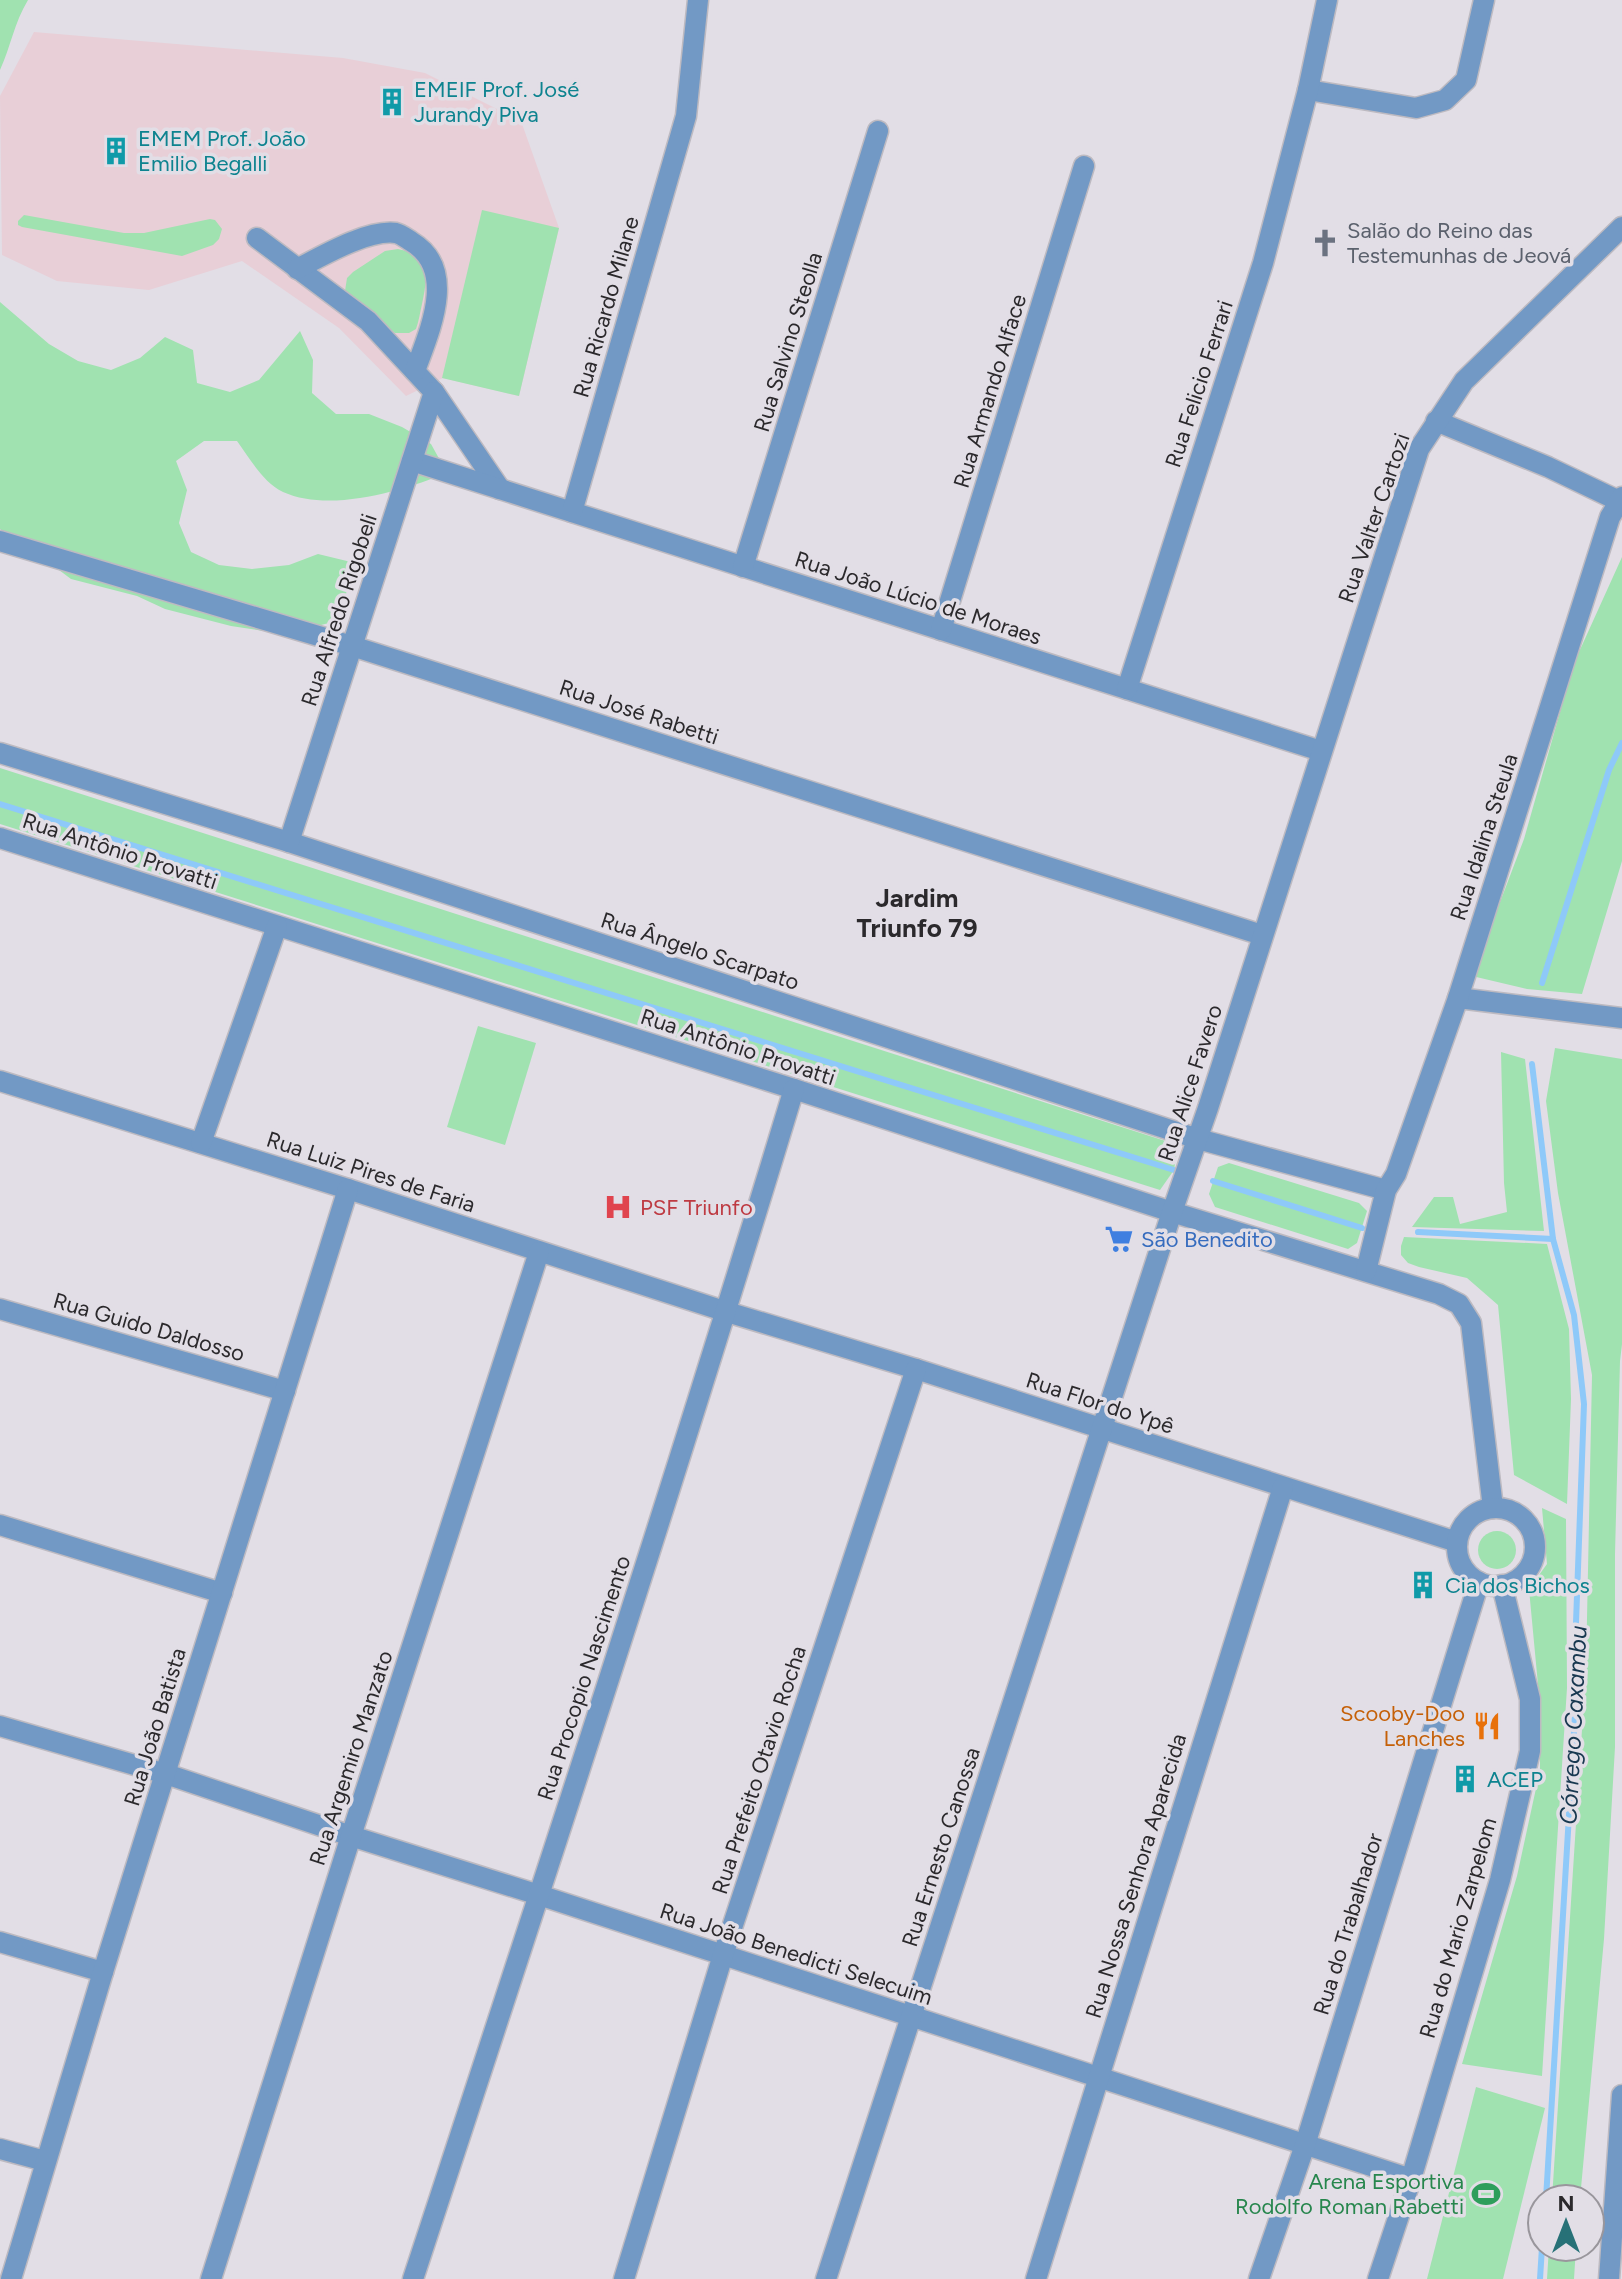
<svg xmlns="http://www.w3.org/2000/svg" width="1622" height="2279" font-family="Figtree,sans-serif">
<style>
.education{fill:#e8cfd7}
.green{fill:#a0e2b0}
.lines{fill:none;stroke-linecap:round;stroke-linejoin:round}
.stream{stroke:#8ec9f9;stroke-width:6}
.minor-casing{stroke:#bdbac1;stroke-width:23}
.minor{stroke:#7299c5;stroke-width:20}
.labels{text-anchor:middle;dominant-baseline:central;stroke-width:7;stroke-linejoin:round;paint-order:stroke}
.culture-label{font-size:22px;fill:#0d838f;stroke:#e2dee6;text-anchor:start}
.worship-label{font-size:22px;fill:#5b616d;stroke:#e2dee6;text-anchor:start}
.street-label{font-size:22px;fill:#2b292c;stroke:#e2dee6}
.health-label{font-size:22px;fill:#be3a42;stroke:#e2dee6;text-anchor:start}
.shop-label{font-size:22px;fill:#366cbe;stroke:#e2dee6;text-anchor:start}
.food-label{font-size:22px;fill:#c56008;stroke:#e2dee6;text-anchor:end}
.leisure-label{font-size:22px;fill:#27864d;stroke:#e2dee6;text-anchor:end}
.water-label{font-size:24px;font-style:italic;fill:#183850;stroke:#e2dee6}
.quarter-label{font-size:26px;font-weight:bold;fill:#2b292c;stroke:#e2dee6}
</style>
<rect width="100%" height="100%" fill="#e2dee6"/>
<polygon class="education" points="34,32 343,58 425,73 521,121 559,228 519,396 443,378 406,396 339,328 242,261 149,290 57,281 2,255 0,96"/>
<g class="green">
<path d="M 0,0 L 28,0 C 14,23 11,46 0,70 Z"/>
<polygon points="482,210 559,228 519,396 442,378"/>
<polygon points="24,215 124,233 144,233 210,219 215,220 222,229 219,239 213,245 182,256 22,227 18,225 18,221"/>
<path d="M 398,249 C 430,256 428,277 422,304 C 420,312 419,321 416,329 L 409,333 L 395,333 L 345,291 L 347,278 L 353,272 L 385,251 Z"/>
<path d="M 0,302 L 49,344 L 78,361 L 111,370 L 140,358 L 165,337 L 193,350 L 197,383 L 230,392 L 259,380 L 300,331 L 313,360 L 312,393 L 336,414 L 369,414 L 402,427 L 431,444 L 447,473 C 402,491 330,513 283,492 C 263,482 250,459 237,441 L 204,441 L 176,461 L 187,490 L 179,523 L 191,552 L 219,565 L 252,569 L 289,565 L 318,554 L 351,562 L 346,595 L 329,623 L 297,631 L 264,631 L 231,626 L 165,609 L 137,596 L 71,579 L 43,558 L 14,541 L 0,529 Z"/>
<polygon points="1622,557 1622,861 1582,994 1527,989 1472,976 1524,839 1574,663"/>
<polygon points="0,768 1178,1145 1174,1170 1160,1190 0,824"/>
<polygon points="478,1026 536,1043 505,1145 447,1127"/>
<polygon points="1555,1048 1622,1059 1622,1344 1620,1361 1615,1554 1615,1747 1604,1939 1580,2199 1552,2199 1586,1667 1592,1375 1558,1193 1546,1101"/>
<polygon points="1501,1052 1525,1059 1544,1231 1412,1227 1434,1197 1453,1197 1460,1224 1507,1212 1504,1183"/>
<polygon points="1229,1163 1359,1203 1367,1211 1357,1243 1348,1249 1215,1207 1209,1194 1218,1167"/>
<polygon points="1404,1237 1547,1244 1569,1329 1571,1399 1567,1504 1514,1475 1498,1305 1467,1278 1419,1267 1408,1263 1401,1255 1401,1246"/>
<polygon points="1542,1508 1566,1519 1567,1688 1542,2076 1462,2064 1517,1876 1540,1770 1540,1706 1529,1589 1547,1564"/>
<circle cx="1497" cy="1550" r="19"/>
<polygon points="1476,2087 1545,2108 1503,2279 1427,2279"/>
<polygon points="1549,2247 1576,2247 1574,2279 1547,2279"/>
</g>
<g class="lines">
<g class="stream">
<polyline points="0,804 1174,1170"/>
<polyline points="1542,983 1609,770 1622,743"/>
<polyline points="1532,1064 1553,1239 1574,1315 1584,1404 1576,1623 1577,1681 1546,2199"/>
<polyline points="1213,1181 1362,1228"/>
<polyline points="1418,1232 1553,1239"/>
<polyline points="1540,2279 1542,2247"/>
</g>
<defs>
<g id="minor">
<polyline points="1308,90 1416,108 1445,100 1466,80 1484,0"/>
<polyline points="257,238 368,321 434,392 500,489"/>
<path d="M 297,269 C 322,256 368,229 396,233 C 401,234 407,239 412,242 C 458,270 429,332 415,371"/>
<polyline points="1436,421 1548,467 1619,501"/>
<polyline points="412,461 1321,751"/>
<polyline points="572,512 686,116 698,0"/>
<polyline points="0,541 352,646 1262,935"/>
<polyline points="743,567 878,131"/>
<polyline points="941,630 1084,166"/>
<polyline points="1127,689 1263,263 1308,90 1327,0"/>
<polyline points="0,753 289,842 1198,1139 1386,1190"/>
<polyline points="0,838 794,1089 1172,1212 1439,1294 1459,1304 1471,1323 1493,1508"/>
<polyline points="289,842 434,392"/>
<polyline points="1458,998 1622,1018"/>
<polyline points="0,1081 348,1189 727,1312 916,1369 1457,1542"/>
<polyline points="201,1143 277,926"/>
<polyline points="1366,1271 1386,1190 1396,1174 1458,998 1610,517 1622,497"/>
<polyline points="0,1309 285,1391"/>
<circle cx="1496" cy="1547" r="39"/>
<polyline points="0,1525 222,1593"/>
<polyline points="0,1726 166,1774 351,1836 539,1895 1411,2179"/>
<polyline points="0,1942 103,1972"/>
<polyline points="0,2149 45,2161"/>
<polyline points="11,2279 103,1972 348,1189"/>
<polyline points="211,2279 351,1836 539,1252"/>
<path d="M 413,2279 C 543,1884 673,1488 794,1089"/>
<polyline points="624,2279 723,1955 916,1369"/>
<polyline points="826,2279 1172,1212 1208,1108 1419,449 1464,381 1622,227"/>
<polyline points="1036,2279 1283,1487"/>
<polyline points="1259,2279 1305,2145 1479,1582"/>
<polyline points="1378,2279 1411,2179 1500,1880 1530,1751 1530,1699 1502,1585"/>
<polyline points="1609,2279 1622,2095"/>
</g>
</defs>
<use href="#minor" class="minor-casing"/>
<use href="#minor" class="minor"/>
</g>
<defs>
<symbol id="building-bare" viewBox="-9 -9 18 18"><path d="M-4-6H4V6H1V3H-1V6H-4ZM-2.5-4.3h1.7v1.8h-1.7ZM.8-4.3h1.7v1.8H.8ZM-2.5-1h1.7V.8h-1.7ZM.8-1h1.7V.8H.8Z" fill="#0f9aa8" stroke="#e2dee6" stroke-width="2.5" paint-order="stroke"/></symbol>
<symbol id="church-bare" viewBox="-9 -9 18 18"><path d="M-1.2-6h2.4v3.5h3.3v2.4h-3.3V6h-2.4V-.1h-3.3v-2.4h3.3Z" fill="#6b7280" stroke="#e2dee6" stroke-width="2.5" paint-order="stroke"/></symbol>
<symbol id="hospital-bare" viewBox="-9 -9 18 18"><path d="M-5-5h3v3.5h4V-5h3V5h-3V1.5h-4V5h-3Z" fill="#e0444e" stroke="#e2dee6" stroke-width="2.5" paint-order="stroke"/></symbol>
<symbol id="supermarket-bare" viewBox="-9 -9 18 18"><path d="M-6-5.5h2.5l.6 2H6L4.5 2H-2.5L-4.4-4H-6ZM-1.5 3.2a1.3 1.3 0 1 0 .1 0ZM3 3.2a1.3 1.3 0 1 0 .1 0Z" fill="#3f7fe0" stroke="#e2dee6" stroke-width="2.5" paint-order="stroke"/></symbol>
<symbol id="restaurant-bare" viewBox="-9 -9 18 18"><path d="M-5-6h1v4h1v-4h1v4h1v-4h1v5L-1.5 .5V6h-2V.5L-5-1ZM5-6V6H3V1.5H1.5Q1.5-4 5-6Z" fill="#e8710a" stroke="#e2dee6" stroke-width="2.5" paint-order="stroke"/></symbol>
<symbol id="stadium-bare" viewBox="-9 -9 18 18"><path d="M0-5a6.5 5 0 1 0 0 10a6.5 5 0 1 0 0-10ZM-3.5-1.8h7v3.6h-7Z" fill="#2e9e5b" stroke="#e2dee6" stroke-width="2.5" paint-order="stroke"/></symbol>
</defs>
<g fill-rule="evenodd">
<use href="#building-bare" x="372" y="82" width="40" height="40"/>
<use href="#building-bare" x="96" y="131" width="40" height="40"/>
<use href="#church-bare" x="1305" y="223" width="40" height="40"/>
<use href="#hospital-bare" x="598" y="1187" width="40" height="40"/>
<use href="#supermarket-bare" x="1099" y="1219" width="40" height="40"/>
<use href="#building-bare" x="1403" y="1565" width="40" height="40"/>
<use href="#restaurant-bare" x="1467" y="1706" width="40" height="40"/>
<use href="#building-bare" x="1445" y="1759" width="40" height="40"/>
<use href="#stadium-bare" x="1466" y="2174" width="40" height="40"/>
</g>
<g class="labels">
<g class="culture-label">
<text x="414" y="89">EMEIF Prof. José<tspan x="414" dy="25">Jurandy Piva</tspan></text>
<text x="138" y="138">EMEM Prof. João<tspan x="138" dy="25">Emilio Begalli</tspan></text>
<text x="1445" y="1585">Cia dos Bichos</text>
<text x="1487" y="1779">ACEP</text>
</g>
<g class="worship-label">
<text x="1347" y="230">Salão do Reino das<tspan x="1347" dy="25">Testemunhas de Jeová</tspan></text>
</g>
<g class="street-label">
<text transform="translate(606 307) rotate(-74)">Rua Ricardo Milane</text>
<text transform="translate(788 342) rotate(-73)">Rua Salvino Steolla</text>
<text transform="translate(1199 384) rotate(-72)">Rua Felicio Ferrari</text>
<text transform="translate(990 391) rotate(-73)">Rua Armando Alface</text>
<text transform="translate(1374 518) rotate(-71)">Rua Valter Cartozi</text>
<text transform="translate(918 598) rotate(18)">Rua João Lúcio de Moraes</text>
<text transform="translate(339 610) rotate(-72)">Rua Alfredo Rigobeli</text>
<text transform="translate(639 712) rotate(18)">Rua José Rabetti</text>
<text transform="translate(1484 837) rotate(-72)">Rua Idalina Steula</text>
<text transform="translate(120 851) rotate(18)">Rua Antônio Provatti</text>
<text transform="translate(700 951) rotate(18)">Rua Ângelo Scarpato</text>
<text transform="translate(738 1047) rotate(18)">Rua Antônio Provatti</text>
<text transform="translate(1190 1083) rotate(-72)">Rua Alice Favero</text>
<text transform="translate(371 1172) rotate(18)">Rua Luiz Pires de Faria</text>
<text transform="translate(149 1327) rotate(16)">Rua Guido Daldosso</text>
<text transform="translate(1100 1403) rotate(18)">Rua Flor do Ypê</text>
<text transform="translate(584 1678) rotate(-72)">Rua Procopio Nascimento</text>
<text transform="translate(155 1727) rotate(-73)">Rua João Batista</text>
<text transform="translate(351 1758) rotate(-72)">Rua Argemiro Manzato</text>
<text transform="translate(759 1770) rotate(-72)">Rua Prefeito Otavio Rocha</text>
<text transform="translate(941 1847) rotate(-72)">Rua Ernesto Canossa</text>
<text transform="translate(1136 1876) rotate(-73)">Rua Nossa Senhora Aparecida</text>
<text transform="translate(1348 1924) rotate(-73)">Rua do Trabalhador</text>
<text transform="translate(1458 1928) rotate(-74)">Rua do Mario Zarpelom</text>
<text transform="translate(796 1954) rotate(18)">Rua João Benedicti Selecuim</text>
</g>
<g class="health-label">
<text x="640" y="1207">PSF Triunfo</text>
</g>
<g class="shop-label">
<text x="1141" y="1239">São Benedito</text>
</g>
<g class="food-label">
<text x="1465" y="1713">Scooby-Doo<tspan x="1465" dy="25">Lanches</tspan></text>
</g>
<g class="leisure-label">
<text x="1464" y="2181">Arena Esportiva<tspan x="1464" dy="25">Rodolfo Roman Rabetti</tspan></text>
</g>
<g class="water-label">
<text transform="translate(1573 1725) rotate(-87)">Córrego Caxambu</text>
</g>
<g class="quarter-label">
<text x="917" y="898">Jardim<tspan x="917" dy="30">Triunfo 79</tspan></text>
</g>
</g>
<g transform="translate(1566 2223)"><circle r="38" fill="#e2dee6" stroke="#99969c" stroke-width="2"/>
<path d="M0-6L14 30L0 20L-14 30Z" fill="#277177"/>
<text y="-12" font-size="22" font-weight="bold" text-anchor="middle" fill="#2b292c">N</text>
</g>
</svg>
